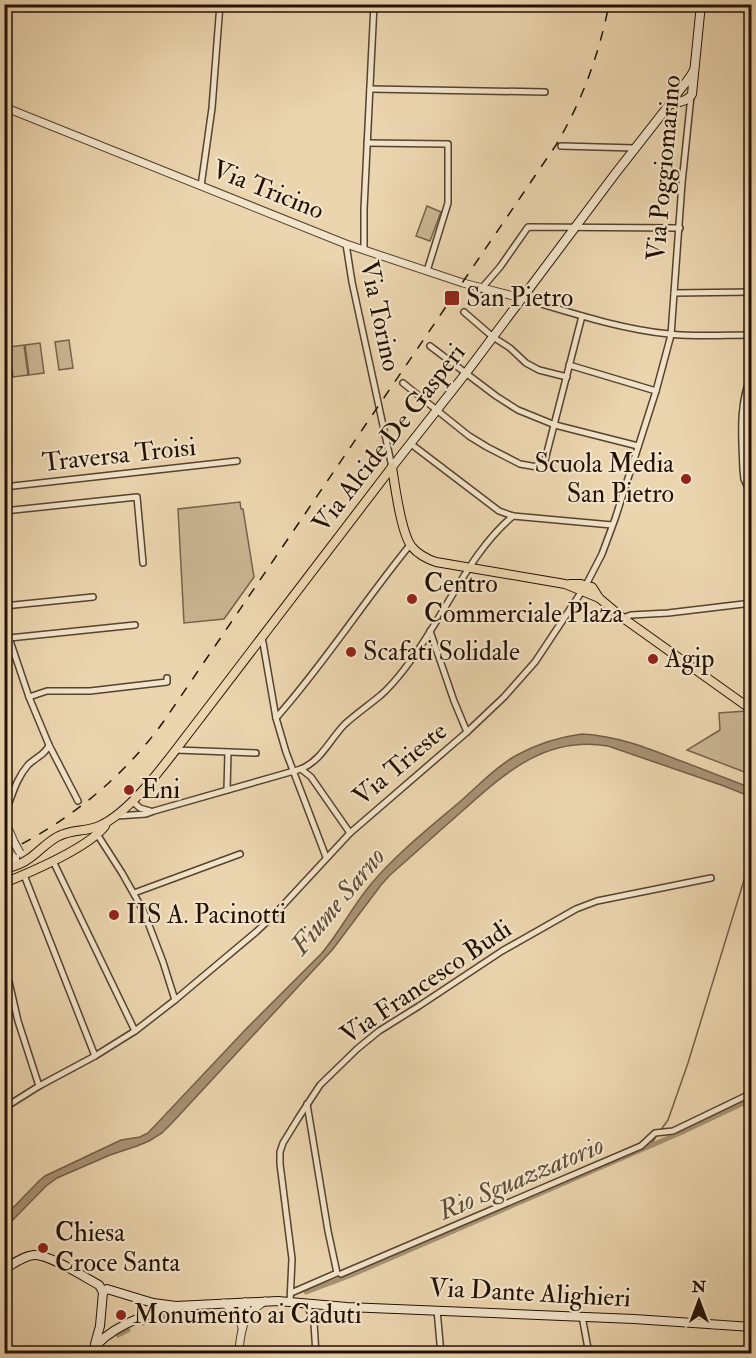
<svg xmlns="http://www.w3.org/2000/svg" width="756" height="1358" font-family="'IM FELL Double Pica',serif">
<style>
.green{fill:#c9b491;stroke:#76624a;stroke-width:1.5}
.water{fill:#a79274;stroke:#735e47;stroke-width:1.5}
.lines{fill:none;stroke-linecap:round;stroke-linejoin:round}
.stream{stroke:#735e47;stroke-width:1.5}
.canal{stroke:#a79274;stroke-width:5}
.minor-casing{stroke:#56422e;stroke-width:8}
.tertiary-casing{stroke:#56422e;stroke-width:9}
.secondary-casing{stroke:#241104;stroke-width:10}
.primary-casing{stroke:#241104;stroke-width:10}
.minor{stroke:#f2e4ca;stroke-width:5}
.tertiary{stroke:#f2e4ca;stroke-width:7}
.secondary{stroke:#f2e4ca;stroke-width:8}
.primary{stroke:#ebd5ae;stroke-width:8}
.rail{stroke:#241104;stroke-width:1.5;stroke-dasharray:10 10;stroke-linecap:butt}
.tertiary-bridge-casing{stroke:#56422e;stroke-width:9;stroke-linecap:butt}
.tertiary-bridge{stroke:#f2e4ca;stroke-width:7}
.poi-dot{fill:#8f2418;stroke:#f2e4ca;stroke-width:2}
.labels{text-anchor:middle;dominant-baseline:central;stroke-width:4.5;stroke-linejoin:round;paint-order:stroke}
.street-label{font-size:26px;fill:#241104;stroke:#f2e4ca}
.poi-label{font-size:26px;fill:#241104;stroke:#f2e4ca;text-anchor:start}
.water-label{font-size:27px;font-style:italic;fill:#5f4b36;stroke:#f2e4ca}
</style>
<rect width="100%" height="100%" fill="#ebd5ae"/>
<filter id="stains"><feTurbulence type="fractalNoise" baseFrequency=".00333" numOctaves="4"/><feColorMatrix values="0 0 0 0 .2 0 0 0 0 .09 0 0 0 0 .02 0 0 0 .5 -.17"/></filter>
<radialGradient id="worn" r=".72"><stop offset=".6" stop-color="#630" stop-opacity="0"/><stop offset="1" stop-color="#630" stop-opacity=".3"/></radialGradient>
<g class="green">
<polygon points="427,206 441,212 430,241 416,236"/>
<polygon points="69,340 73,368 59,370 55,342"/>
<polygon points="40,343 44,373 29,375 25,345"/>
<polygon points="24,345 28,375 13,377 9,347"/>
<polygon points="240,502 241,509 243,509 254,577 224,619 184,623 178,509"/>
<polygon points="746,711 752,723 751,760 747,773 687,750 720,730 719,713"/>
</g>
<path class="water" d="M 582,734 C 618,736 648,748 681,761 C 705,770 728,779 751,788 L 751,797 L 724,786 L 608,746 C 544,735 503,775 459,814 C 436,834 413,855 390,875 L 381,885 L 333,949 L 172,1123 L 162,1133 L 149,1141 L 137,1146 L 110,1155 L 57,1178 L 46,1186 L 5,1228 L 5,1216 L 39,1181 L 45,1176 L 121,1140 L 140,1137 L 148,1133 L 246,1029 L 321,954 C 340,932 353,905 372,883 C 397,853 433,825 463,799 C 480,784 497,766 517,755 C 537,744 559,737 582,734 Z"/>
<g class="lines">
<g class="stream">
<polyline points="660,1131 668,1120 688,1063 752,854"/>
<polyline points="650,1146 657,1135"/>
</g>
<g class="canal">
<polyline points="306,1292 349,1276 680,1133 752,1099"/>
<polyline points="142,1323 159,1317 194,1313"/>
<polyline points="118,1335 128,1330"/>
</g>
<defs>
<g id="minor">
<polyline points="370,89 545,92"/>
<polyline points="367,143 448,144 448,203 427,271"/>
<polyline points="561,146 635,148"/>
<polyline points="201,186 212,108 220,4"/>
<polyline points="346,244 352,282 392,467"/>
<polyline points="364,250 364,209 374,4"/>
<polyline points="481,289 500,267 528,227 680,228"/>
<polyline points="674,293 752,292"/>
<path d="M 521,298 C 569,312 619,329 669,334 C 696,337 724,335 752,335"/>
<polyline points="464,312 493,337 510,348 526,363 539,370 567,377"/>
<polyline points="749,335 750,292"/>
<polyline points="430,346 496,396 518,410 555,425 638,446"/>
<polyline points="569,365 656,391"/>
<path d="M 752,374 C 738,404 742,438 743,470 L 744,479 L 752,496"/>
<polyline points="403,383 469,436 487,447 520,464 543,468 582,316"/>
<polyline points="411,444 499,511 513,516 612,525"/>
<polyline points="4,487 237,461"/>
<polyline points="4,511 137,497 143,563"/>
<polyline points="4,606 93,597"/>
<polyline points="623,618 631,615 668,613 752,603"/>
<polyline points="4,623 29,697 49,745 78,801"/>
<polyline points="430,631 454,701 467,732"/>
<polyline points="262,637 276,718 286,752 326,857"/>
<polyline points="9,638 135,625"/>
<polyline points="29,697 47,691 90,691 167,682 167,678"/>
<path d="M 276,718 C 325,663 364,601 410,545"/>
<polyline points="176,750 256,753"/>
<polyline points="301,769 311,777 350,833"/>
<polyline points="227,790 228,752"/>
<polyline points="132,801 140,808 150,811"/>
<path d="M 4,815 C 12,798 15,780 28,765 C 35,758 46,754 49,745"/>
<path d="M 117,816 L 146,814 L 154,811 L 301,769 C 322,760 330,739 345,724 C 356,714 369,705 381,695 C 399,679 418,651 431,630 C 456,591 477,546 513,516"/>
<polyline points="97,834 122,873 144,912 163,962 175,1000"/>
<polyline points="53,861 135,1031"/>
<polyline points="24,875 95,1056"/>
<polyline points="134,893 240,854"/>
<polyline points="4,960 18,1021 39,1086"/>
<polyline points="4,1108 39,1086 95,1056 135,1031 175,1000 256,932 273,916 350,833 467,732 504,697 535,662 545,647 586,585 602,554 615,519 656,391 671,335 682,183 691,96"/>
<polyline points="341,1274 641,1146 655,1133 673,1131 752,1093"/>
<polyline points="4,1277 8,1267"/>
<polyline points="291,1293 337,1273 328,1231 307,1104"/>
<polyline points="290,1302 292,1259 280,1164 280,1152 283,1143 299,1117 320,1085 357,1049 379,1031 419,1006 502,951 576,909 597,901 711,878"/>
<polyline points="307,1304 314,1323 316,1354"/>
<polyline points="437,1310 441,1354"/>
<polyline points="582,1316 589,1354"/>
</g>
<g id="tertiary">
<polyline points="4,107 346,244 463,283 521,298"/>
<polyline points="4,825 8,828 14,842"/>
<polyline points="4,839 10,845"/>
<polyline points="9,867 15,862 16,855"/>
<polyline points="224,1303 240,1318"/>
<polyline points="247,1317 253,1310 265,1301"/>
<path d="M 242,1328 C 240,1318 239,1311 245,1302"/>
<path d="M 238,1354 C 240,1345 240,1336 243,1327 C 245,1318 249,1312 245,1302"/>
</g>
<g id="secondary">
<path d="M 669,105 C 677,102 688,102 692,94 L 701,4"/>
<path d="M 392,467 L 466,373 L 615,174 L 669,105 C 676,92 688,83 694,70"/>
<path d="M 4,1267 L 8,1267 C 16,1262 24,1256 34,1255 C 49,1254 84,1277 99,1285 L 103,1292"/>
<polyline points="103,1292 107,1289 153,1303 176,1306 278,1301 347,1307 634,1319 752,1327"/>
<polyline points="95,1344 100,1326 103,1292"/>
<path d="M 89,1354 C 108,1327 142,1316 172,1307"/>
</g>
<g id="primary">
<path d="M 392,467 C 395,486 401,534 412,547 C 418,554 427,559 436,562 L 565,584 L 599,598"/>
<polyline points="570,584 581,584 592,587 599,598 623,618 752,710"/>
<path d="M 4,869 C 13,867 22,864 30,858 C 40,851 48,841 59,836 C 72,829 86,832 99,826 C 132,812 169,758 191,730 L 392,467"/>
<path d="M 4,883 C 31,872 88,848 105,826"/>
</g>
</defs>
<use href="#minor" class="minor-casing"/>
<use href="#tertiary" class="tertiary-casing"/>
<use href="#secondary" class="secondary-casing"/>
<use href="#primary" class="primary-casing"/>
<use href="#minor" class="minor"/>
<use href="#tertiary" class="tertiary"/>
<use href="#secondary" class="secondary"/>
<use href="#primary" class="primary"/>
<path class="rail" d="M 4,853 C 68,822 122,779 164,721 L 556,145 C 582,101 599,55 609,4"/>
<defs>
<polyline id="tertiary-bridge" points="14,842 20,853"/>
</defs>
<use href="#tertiary-bridge" class="tertiary-bridge-casing"/>
<use href="#tertiary-bridge" class="tertiary-bridge"/>
</g>
<g class="poi-dot">
<rect x="444" y="290" width="16" height="16" rx="3"/>
<circle cx="686" cy="479" r="6"/>
<circle cx="412" cy="599" r="6"/>
<circle cx="351" cy="652" r="6"/>
<circle cx="653" cy="659" r="6"/>
<circle cx="129" cy="790" r="6"/>
<circle cx="114" cy="915" r="6"/>
<circle cx="43" cy="1248" r="6"/>
<circle cx="121" cy="1315" r="6"/>
</g>
<g class="labels">
<g class="street-label">
<text transform="translate(664 168) rotate(-85)">Via Poggiomarino</text>
<text transform="translate(268 190) rotate(22)">Via Tricino</text>
<text transform="translate(380 316) rotate(78)">Via Torino</text>
<text transform="translate(389 438) rotate(-52)">Via Alcide De Gasperi</text>
<text transform="translate(119 455) rotate(-6)">Traversa Troisi</text>
<text transform="translate(400 764) rotate(-40)">Via Trieste</text>
<text transform="translate(426 982) rotate(-34)">Via Francesco Budi</text>
<text transform="translate(530 1293) rotate(3)">Via Dante Alighieri</text>
</g>
<g class="poi-label">
<text x="466" y="298">San Pietro</text>
<text x="674" y="464" text-anchor="end">Scuola Media<tspan x="674" dy="30">San Pietro</tspan></text>
<text x="424" y="584">Centro<tspan x="424" dy="30">Commerciale Plaza</tspan></text>
<text x="363" y="652">Scafati Solidale</text>
<text x="665" y="659">Agip</text>
<text x="141" y="790">Eni</text>
<text x="126" y="915">IIS A. Pacinotti</text>
<text x="55" y="1233">Chiesa<tspan x="55" dy="30">Croce Santa</tspan></text>
<text x="133" y="1315">Monumento ai Caduti</text>
</g>
<g class="water-label">
<text transform="translate(338 901) rotate(-50)">Fiume Sarno</text>
<text transform="translate(521 1178) rotate(-23)">Rio Sguazzatorio</text>
</g>
</g>
<rect width="756" height="1358" fill="none" stroke="#ebd5ae" stroke-width="24"/>
<rect x="6" y="6" width="744" height="1346" fill="none" stroke="#241104" stroke-width="3"/>
<rect x="12" y="12" width="732" height="1334" fill="none" stroke="#241104" stroke-width="1.5"/>
<g transform="translate(699 1301)" stroke="#f2e4ca" stroke-width="4.5" paint-order="stroke">
<path d="M0-4.5L10 22L0 15L-10 22Z" fill="#241104"/>
<text y="-9" font-size="16" font-weight="bold" text-anchor="middle" fill="#241104">N</text>
</g>
<rect width="100%" height="100%" filter="url(#stains)"/>
<rect width="100%" height="100%" fill="url(#worn)"/>
</svg>
